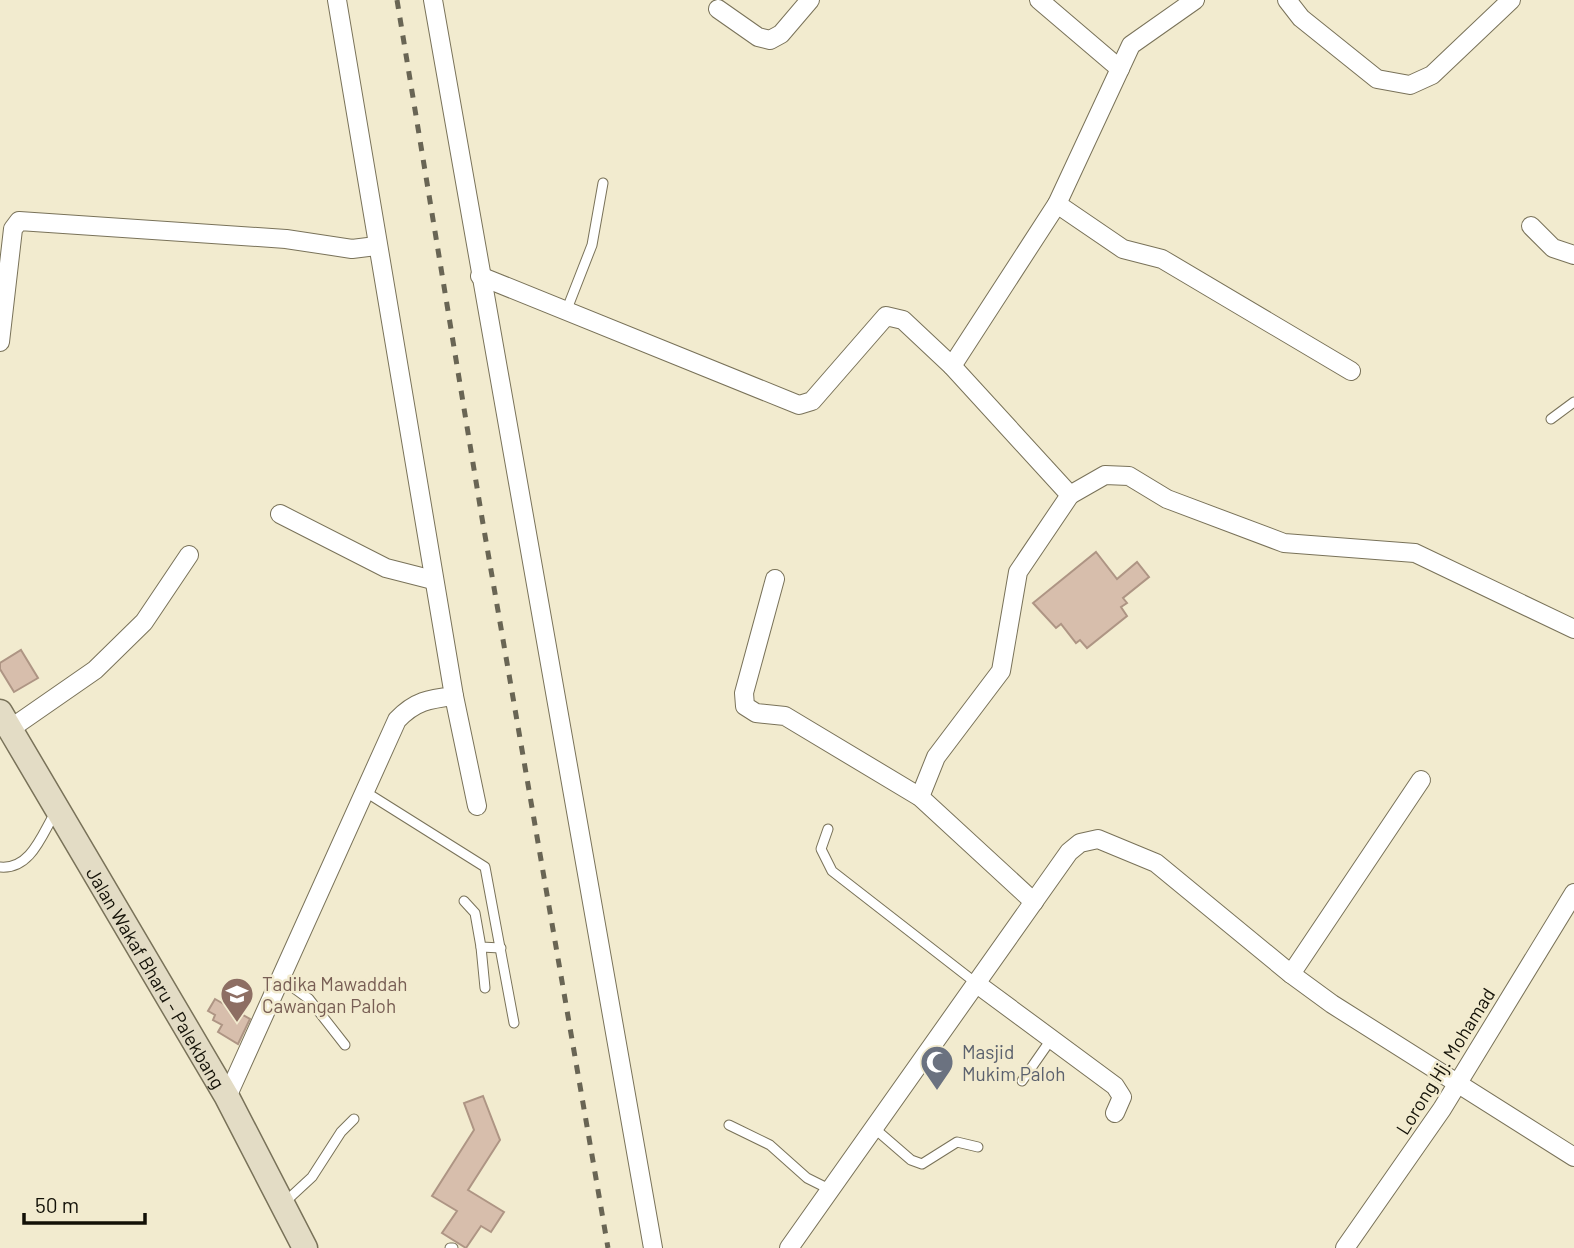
<svg xmlns="http://www.w3.org/2000/svg" width="1574" height="1248" font-family="Barlow,sans-serif">
<style>
.building{fill:#d7beac;stroke:#ae9584;stroke-width:2}
.lines{fill:none;stroke-linecap:round;stroke-linejoin:round}
.service-casing{stroke:#797259;stroke-width:11}
.minor-casing{stroke:#797259;stroke-width:20}
.secondary-casing{stroke:#797259;stroke-width:27}
.service{stroke:#fff;stroke-width:9}
.minor{stroke:#fff;stroke-width:18}
.secondary{stroke:#e3dcc5;stroke-width:24}
.rail{stroke:#696554;stroke-width:5;stroke-dasharray:9 9;stroke-linecap:butt}
.labels{text-anchor:middle;dominant-baseline:central;stroke-width:5;stroke-linejoin:round;paint-order:stroke}
.street-label{font-size:19px;fill:#131107;stroke:#f2ebcf}
.education-label{font-size:19px;fill:#785e54;stroke:#f2ebcf;text-anchor:start}
.worship-label{font-size:19px;fill:#5b616d;stroke:#f2ebcf;text-anchor:start}
</style>
<rect width="100%" height="100%" fill="#f2ebcf"/>
<g class="building">
<polygon points="1096,552 1117,579 1137,562 1149,577 1123,598 1127,603 1121,607 1127,616 1087,648 1080,640 1076,643 1061,624 1056,628 1033,603"/>
<polygon points="21,650 38,678 14,692 0,669 0,663"/>
<polygon points="215,999 250,1019 238,1044 218,1032 222,1025 213,1020 215,1015 208,1011"/>
<polygon points="483,1096 500,1140 468,1190 504,1212 491,1232 481,1226 466,1248 442,1233 457,1211 432,1196 474,1130 464,1103"/>
</g>
<g class="lines">
<defs>
<g id="service">
<polyline points="567,309 592,245 603,183"/>
<polyline points="1551,419 1574,402"/>
<polyline points="364,791 485,867 514,1023"/>
<polyline points="828,829 821,849 832,871 976,983"/>
<path d="M 0,867 C 31,870 42,834 56,811"/>
<polyline points="464,901 475,913 481,947 501,948"/>
<polyline points="481,947 485,988"/>
<polyline points="280,978 309,999 345,1045"/>
<polyline points="1022,1081 1052,1038"/>
<polyline points="729,1125 770,1145 807,1178 831,1190"/>
<polyline points="874,1128 911,1160 922,1164 957,1142 978,1147"/>
<polyline points="285,1202 312,1177 341,1132 354,1119"/>
<polyline points="450,1248 453,1248"/>
</g>
<g id="minor">
<polyline points="433,0 653,1248"/>
<polyline points="1039,0 1120,69"/>
<polyline points="1287,0 1301,18 1377,79 1410,85 1432,75 1511,0"/>
<polyline points="718,9 758,37 770,40 781,34 810,0"/>
<polyline points="1057,204 1123,249 1162,259 1351,371"/>
<polyline points="1531,226 1553,248 1574,255"/>
<polyline points="480,276 799,405 812,401 886,316 903,320 952,366 1057,204 1131,45 1195,0"/>
<polyline points="0,342 13,229 19,221 286,239 352,249 376,246"/>
<polyline points="1070,495 1105,475 1129,476 1167,499 1284,543 1415,553 1574,629"/>
<polyline points="280,514 386,568 433,580"/>
<polyline points="775,579 744,693 745,706 756,713 785,716 920,797 1034,902"/>
<polyline points="454,696 477,806"/>
<polyline points="10,729 95,670 144,622 189,555"/>
<polyline points="920,797 936,757 1001,671 1018,572 1070,495 952,366"/>
<polyline points="1291,974 1421,780"/>
<polyline points="977,984 1115,1086 1122,1097 1115,1113"/>
<path d="M 227,1097 L 397,720 C 415,701 429,699 454,696 L 337,0"/>
<polyline points="789,1248 1069,852 1080,843 1098,839 1156,863 1291,974 1332,1004 1574,1157"/>
<polyline points="1345,1248 1442,1109 1574,893"/>
</g>
<g id="secondary">
<path id="s1" d="M 0,712 L 227,1097 L 305,1248"/>
</g>
</defs>
<use href="#service" class="service-casing"/>
<use href="#minor" class="minor-casing"/>
<use href="#secondary" class="secondary-casing"/>
<use href="#service" class="service"/>
<use href="#minor" class="minor"/>
<use href="#secondary" class="secondary"/>
<polyline class="rail" points="397,0 482,518 608,1248"/>
</g>
<defs>
<symbol id="school-pin" viewBox="-11 -11 22 30"><path d="M0 17L-7.5 6A9.5 9.5 0 1 1 7.5 6Z" fill="#8d6e63" stroke="#f2ebcf"/><path d="M0-5L7-2L0 1L-7-2ZM-4 1L0 2.5L4 1V4Q0 6-4 4Z" fill="#fff"/></symbol>
<symbol id="mosque-pin" viewBox="-11 -11 22 30"><path d="M0 17L-7.5 6A9.5 9.5 0 1 1 7.5 6Z" fill="#6b7280" stroke="#f2ebcf"/><path d="M3.5-4.9A6 6 0 1 0 3.5 4.9A5 5 0 1 1 3.5-4.9Z" fill="#fff"/></symbol>
</defs>
<g fill-rule="evenodd">
<use href="#school-pin" x="218" y="975" width="38" height="52"/>
<use href="#mosque-pin" x="918" y="1043" width="38" height="52"/>
</g>
<g class="labels">
<g class="street-label">
<text stroke="none"><textPath href="#s1" startOffset="308">Jalan Wakaf Bharu - Palekbang</textPath></text>
<text transform="translate(1445 1061) rotate(-58)">Lorong Hj. Mohamad</text>
</g>
<g class="education-label">
<text x="262" y="983">Tadika Mawaddah<tspan x="262" dy="22">Cawangan Paloh</tspan></text>
</g>
<g class="worship-label">
<text x="962" y="1051">Masjid<tspan x="962" dy="22">Mukim Paloh</tspan></text>
</g>
</g>
<path d="M24 1213v10h121v-10" fill="none" stroke="#131107" stroke-width="3.5"/>
<text x="35" y="1213" font-size="21" fill="#131107" stroke="#f2ebcf" stroke-width="5" paint-order="stroke">50 m</text>
</svg>
